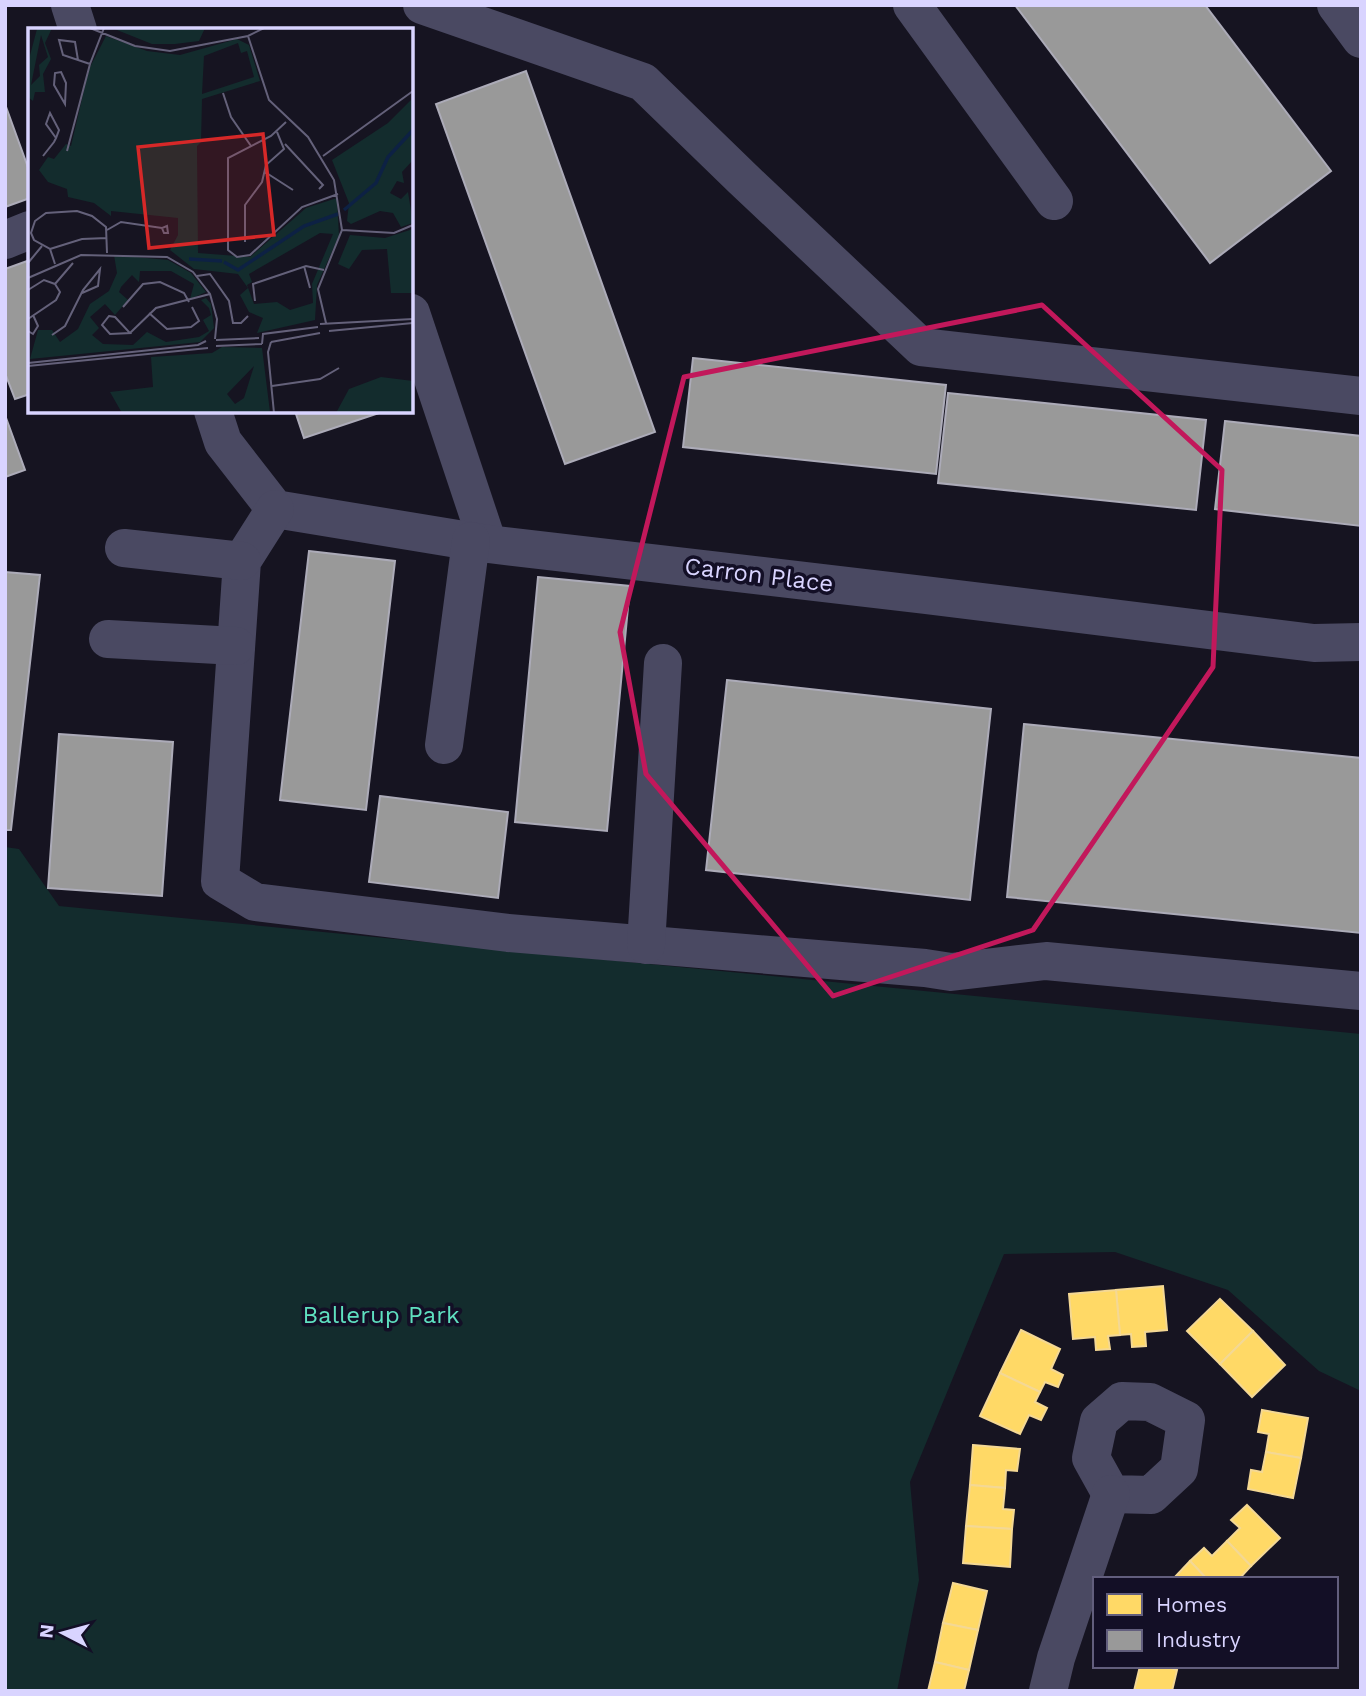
<svg xmlns="http://www.w3.org/2000/svg" width="1366" height="1696" font-family="'Work Sans',sans-serif">
<style>
.green{fill:#132c2d}
.homes{fill:#ffd966;stroke:#f4d894;stroke-width:2}
.industry{fill:#999;stroke:#acabb8;stroke-width:2}
.lines{fill:none;stroke-linecap:round;stroke-linejoin:round}
.minor{stroke:#4a4962;stroke-width:38}
.marked{fill:none;stroke:#c2185b;stroke-width:5;stroke-linejoin:round}
.labels{text-anchor:middle;dominant-baseline:central;stroke-width:7;stroke-linejoin:round;paint-order:stroke}
.street-label{font-size:24px;fill:#d9d4ff;stroke:#130f26}
.park-label{font-size:24px;fill:#5fe0c0;stroke:#130f26}
.inset-river{fill:none;stroke:#0d2144;stroke-width:3.5}
.inset-road{fill:none;stroke:#64617a;stroke-width:2}
.view{fill:#d62828;fill-opacity:0.15;stroke:#d62828;stroke-width:3.5}
.inset-edge{fill:none;stroke:#d9d4ff;stroke-width:3.5}
</style>
<rect width="100%" height="100%" fill="#161421"/>
<polygon class="green" points="5,847 19,849 59,906 1361,1034 1361,1391 1319,1371 1228,1290 1115,1252 1004,1254 910,1482 919,1580 897,1691 5,1691"/>
<g class="homes">
<polygon points="1163,1286 1167,1330 1145,1332 1146,1346 1132,1347 1131,1334 1120,1335 1116,1290"/>
<polygon points="1116,1290 1120,1335 1108,1336 1110,1349 1096,1350 1095,1337 1073,1339 1069,1294"/>
<polygon points="1220,1299 1253,1331 1220,1364 1187,1331"/>
<polygon points="1021,1330 1060,1349 1051,1369 1063,1375 1058,1387 1045,1382 1040,1392 1000,1373"/>
<polygon points="1253,1331 1285,1365 1252,1397 1220,1364"/>
<polygon points="1000,1373 1040,1392 1035,1402 1047,1408 1041,1420 1029,1415 1020,1434 980,1416"/>
<polygon points="1262,1410 1308,1418 1301,1458 1266,1452 1269,1434 1258,1432"/>
<polygon points="973,1445 1020,1449 1017,1471 1006,1470 1005,1488 970,1485"/>
<polygon points="1266,1452 1301,1458 1293,1498 1248,1489 1251,1470 1262,1472"/>
<polygon points="970,1485 1005,1488 1003,1509 1014,1510 1012,1529 966,1526"/>
<polygon points="1247,1505 1280,1538 1251,1566 1227,1541 1240,1528 1231,1520"/>
<polygon points="966,1526 1012,1529 1010,1567 963,1563"/>
<polygon points="1227,1541 1251,1566 1239,1579 1207,1579 1190,1561 1204,1548 1212,1556"/>
<polygon points="1190,1561 1207,1579 1173,1579"/>
<polygon points="953,1583 987,1591 978,1630 943,1623"/>
<polygon points="943,1623 978,1630 969,1670 935,1662"/>
<polygon points="935,1662 969,1670 964,1691 928,1691"/>
<polygon points="1140,1666 1164,1666 1177,1670 1172,1691 1134,1691"/>
</g>
<g class="industry">
<polygon points="1015,5 1205,5 1331,171 1210,263"/>
<polygon points="526,71 655,432 565,464 436,104"/>
<polygon points="5,104 30,173 30,198 5,207"/>
<polygon points="30,260 30,394 15,399 5,373 5,269"/>
<polygon points="693,358 946,385 936,474 683,447"/>
<polygon points="948,393 1206,420 1196,510 938,483"/>
<polygon points="295,411 382,411 382,412 304,438"/>
<polygon points="5,415 25,470 5,477"/>
<polygon points="1225,421 1361,436 1361,526 1215,509"/>
<polygon points="309,551 395,561 366,810 280,800"/>
<polygon points="5,572 40,575 11,830 5,830"/>
<polygon points="538,577 630,586 607,831 515,822"/>
<polygon points="727,680 991,709 970,900 706,870"/>
<polygon points="1024,724 1361,758 1361,933 1007,897"/>
<polygon points="59,734 173,742 162,896 48,888"/>
<polygon points="380,796 508,812 498,898 369,882"/>
</g>
<g class="lines">
<g class="minor">
<polyline points="70,5 78,30"/>
<polyline points="422,5 643,82 743,179 921,347 1361,396"/>
<polyline points="912,5 1054,201"/>
<polyline points="1336,5 1361,39"/>
<polyline points="5,240 30,230"/>
<polyline points="411,313 488,544"/>
<polyline points="213,411 223,442 275,509 488,544 925,595 1314,643 1361,642"/>
<polyline points="275,509 242,561 220,881 255,902 508,933 925,968 951,972 1046,961 1361,991"/>
<polyline points="124,548 242,561"/>
<polyline points="108,639 236,646"/>
<polyline points="444,745 471,541"/>
<polyline points="646,945 663,663"/>
<polygon points="1122,1401 1150,1402 1186,1420 1179,1469 1151,1495 1111,1494 1091,1458 1099,1421"/>
<polyline points="1048,1691 1056,1658 1111,1494"/>
</g>
</g>
<path class="marked" d="M 1042,305 L 1222,470 L 1213,667 L 1033,930 L 833,996 L 646,774 L 620,632 L 684,377 Z"/>
<g class="labels">
<g class="street-label">
<text transform="translate(759 575) rotate(7)">Carron Place</text>
</g>
<g class="park-label">
<text x="381" y="1315">Ballerup Park</text>
</g>
</g>
<g transform="translate(28 28)">
<rect width="385" height="385" fill="#161421"/>
<path d="M 14,0 L 24,0 L 17,15 L 23,31 L 15,46 L 17,64 L 7,64 L 5,73 L 0,69 L 0,35 L 9,1 ZM 13,7 L 20,29 L 11,37 L 12,48 L 3,57 ZM 84,0 L 177,0 L 171,13 L 147,16 L 124,16 ZM 78,8 L 119,23 L 152,27 L 209,11 L 221,17 L 232,53 L 174,71 L 173,114 L 169,118 L 170,225 L 222,229 L 278,180 L 309,170 L 311,208 L 289,257 L 287,292 L 229,305 L 235,290 L 221,284 L 212,267 L 220,260 L 210,246 L 166,241 L 142,222 L 150,207 L 150,190 L 83,183 L 83,188 L 66,175 L 40,169 L 39,161 L 20,154 L 11,142 L 20,129 L 26,131 L 38,116 L 43,118 L 61,41 ZM 210,15 L 213,25 L 219,23 L 226,49 L 174,66 L 176,28 ZM 292,205 L 305,206 L 284,256 L 285,275 L 262,282 L 249,274 L 226,276 L 219,257 L 224,254 L 221,246 ZM 385,70 L 385,132 L 374,144 L 376,155 L 369,153 L 362,165 L 373,171 L 380,164 L 385,195 L 373,199 L 365,185 L 352,183 L 323,196 L 319,193 L 321,175 L 304,132 L 360,95 ZM 385,201 L 385,265 L 363,265 L 359,221 L 334,222 L 321,241 L 310,236 L 322,207 L 357,210 ZM 86,227 L 140,232 L 163,245 L 178,264 L 162,271 L 166,256 L 143,243 L 112,243 L 111,254 L 104,247 L 93,259 L 91,264 L 100,272 L 87,287 L 77,276 L 62,289 L 71,300 L 64,307 L 75,316 L 105,317 L 119,304 L 138,314 L 171,309 L 181,303 L 175,292 L 183,287 L 181,280 L 173,272 L 178,270 L 183,276 L 186,300 L 172,314 L 2,331 L 10,302 L 24,302 L 32,314 L 50,301 L 62,276 L 81,263 L 89,245 ZM 194,319 L 234,320 L 242,384 L 94,385 L 82,364 L 125,359 L 123,329 L 184,325 ZM 226,338 L 216,370 L 207,376 L 199,366 ZM 353,349 L 385,353 L 385,385 L 308,385 L 321,361 Z" fill="#132c2d" fill-rule="evenodd"/>
<path class="inset-river" d="M 316,182 L 348,155 L 360,129 L 385,102M 161,231 L 194,233M 196,234 L 210,242 L 276,198 L 310,186"/>
<path class="inset-road" d="M 62,0 L 107,18 L 142,23 L 220,8 L 236,0M 220,8 L 241,72 L 280,109 L 306,152 L 314,202 L 290,261 L 298,295M 50,32 L 47,14 L 31,12 L 35,27 L 62,36M 33,44 L 38,55 L 37,76 L 26,57 L 27,45 ZM 195,65 L 203,89 L 223,118M 258,94 L 243,108 L 200,130 L 200,222 L 209,229 L 222,227 L 274,179 L 310,166M 257,116 L 295,157 L 291,161M 39,123 L 62,36 L 76,0M 15,128 L 26,114 L 28,110 L 31,102 L 22,85 L 18,96 L 28,110M 295,128 L 385,63M 237,144 L 265,162M 139,198 L 140,205 L 136,205 L 134,200 ZM 79,202 L 93,194 L 134,200M 314,202 L 366,205 L 385,197M 217,214 L 217,177 L 234,154 L 238,137 L 256,121 L 249,104M 22,221 L 54,211 L 79,210M 0,235 L 14,218M 27,236 L 22,221 L 6,212 L 3,205 L 7,193 L 18,185 L 49,183 L 64,188 L 78,199 L 79,225M 276,238 L 282,260M 169,248 L 182,246 L 201,273 L 205,295 L 213,295 L 220,288M 0,250 L 53,227 L 139,229 L 165,244 L 182,266 L 189,291 L 187,311M 27,256 L 45,235M 0,262 L 16,252 L 27,256M 227,273 L 225,256 L 278,238 L 296,242M 95,279 L 115,256 L 132,254 L 156,265 L 161,274M 121,285 L 139,301 L 163,299 L 171,293 L 164,279M 81,288 L 87,289 L 102,305 L 82,306 L 74,297 ZM 0,291 L 28,272 L 32,264 L 27,256M 292,296 L 385,291M 0,303 L 5,306 L 10,298 L 5,287M 301,303 L 385,295M 102,305 L 128,280 L 182,266M 24,307 L 37,298 L 55,262 L 72,241 L 70,258 L 54,265M 188,312 L 231,310M 243,314 L 240,324 L 246,385M 243,314 L 292,305M 234,316 L 235,306 L 290,299M 188,318 L 234,316M 0,335 L 170,317 L 178,313M 0,338 L 180,320M 244,358 L 292,351 L 311,340"/>
<path class="view" d="M 235,106 L 246,207 L 121,220 L 110,119 Z"/>
<rect width="385" height="385" class="inset-edge"/>
</g>
<rect width="1366" height="1696" fill="none" stroke="#d9d4ff" stroke-width="14"/>
<rect x="1093" y="1577" width="245" height="91" fill="#130f26" stroke="#625e7d" stroke-width="2"/>
<rect x="1107" y="1594" width="35" height="21" fill="#ffd966" stroke="#625e7d" stroke-width="2"/>
<text x="1156" y="1612" font-size="21" fill="#d9d4ff">Homes</text>
<rect x="1107" y="1630" width="35" height="21" fill="#999999" stroke="#625e7d" stroke-width="2"/>
<text x="1156" y="1647" font-size="21" fill="#d9d4ff">Industry</text>
<g transform="translate(63 1633) rotate(276)" stroke="#130f26" stroke-width="5" paint-order="stroke">
<path d="M0-5L12 26L0 18L-12 26Z" fill="#d9d4ff"/>
<text y="-10" font-size="19" font-weight="bold" text-anchor="middle" fill="#d9d4ff">N</text>
</g>
</svg>
